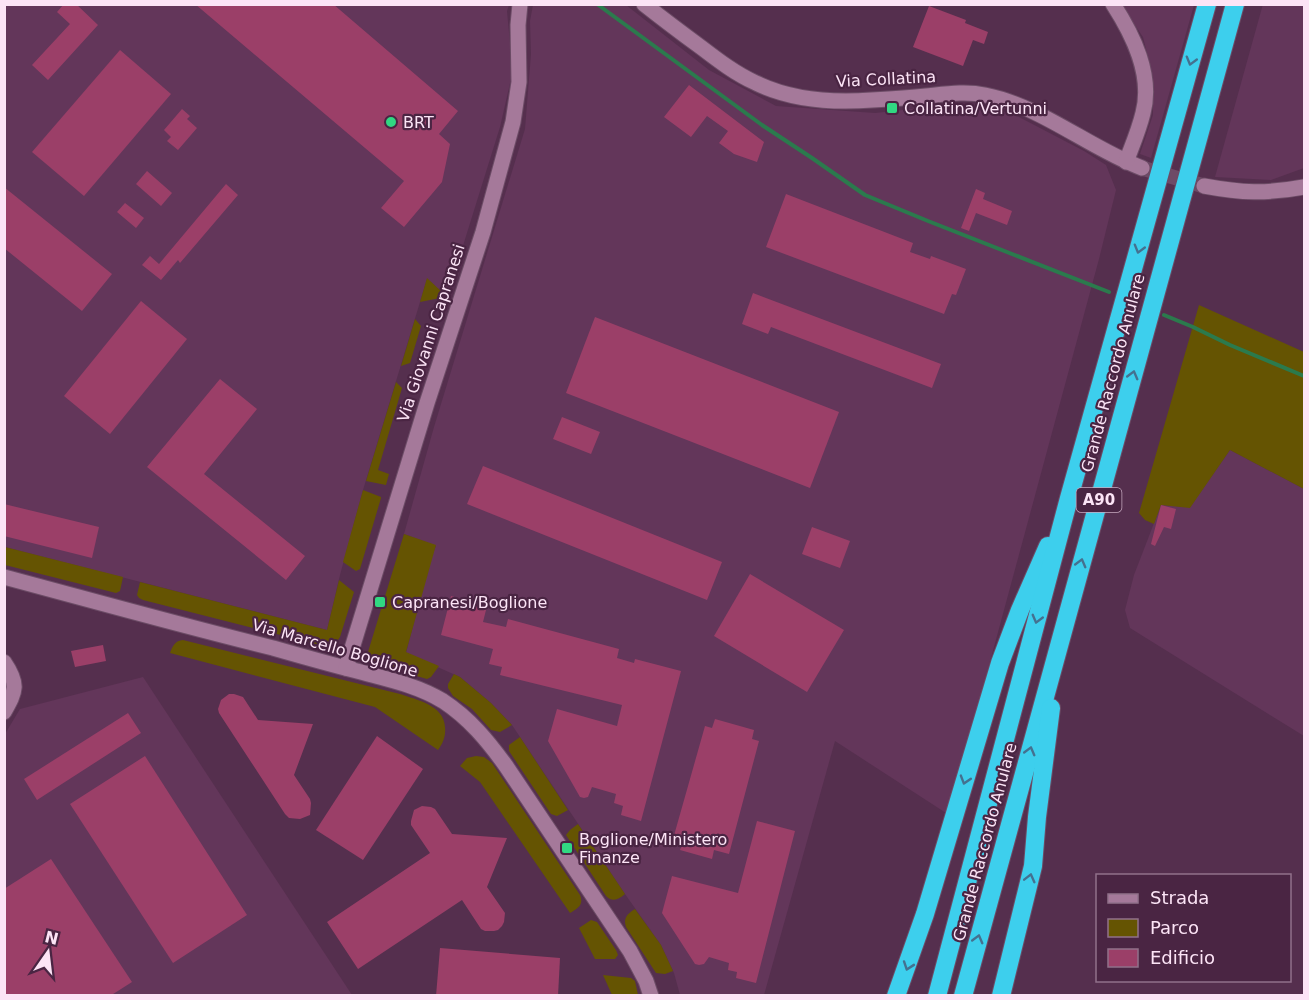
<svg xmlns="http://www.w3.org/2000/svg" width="1309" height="1000" font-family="'DejaVu Sans',sans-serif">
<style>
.built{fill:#63365a}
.green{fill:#655402}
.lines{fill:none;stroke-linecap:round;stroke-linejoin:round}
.stream{stroke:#2b7a4d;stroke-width:4}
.building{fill:#9b3f68}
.minor-tunnel{stroke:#6e4a67;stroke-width:15;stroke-dasharray:15 8;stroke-linecap:butt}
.minor-casing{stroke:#6c4c66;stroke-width:17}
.highway-casing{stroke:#6c4c66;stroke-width:20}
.minor{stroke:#a5799a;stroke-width:15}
.highway{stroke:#3dcfed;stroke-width:18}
.oneway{stroke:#447190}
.poi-dot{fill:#31d882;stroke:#4a2543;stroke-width:2}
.labels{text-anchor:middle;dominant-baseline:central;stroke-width:4.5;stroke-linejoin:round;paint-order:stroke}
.shield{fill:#4a2543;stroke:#c7abc0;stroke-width:1.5}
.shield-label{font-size:15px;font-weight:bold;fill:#fce4f6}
.street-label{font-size:16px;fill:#fce4f6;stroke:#4a2543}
.poi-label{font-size:16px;fill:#fce4f6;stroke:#4a2543;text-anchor:start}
</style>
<rect width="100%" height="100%" fill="#552f4e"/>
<g class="built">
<polygon points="1263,4 1304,5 1304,168 1271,180 1215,177"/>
<polygon points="4,5 509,5 507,11 511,54 511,79 500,127 447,297 427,279 363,490 340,575 327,630 5,547"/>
<polygon points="533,5 626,5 709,70 776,106 875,113 960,104 993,108 1017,116 1084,151 1106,165 1116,190 1099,259 981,695 946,813 835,741 764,995 680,995 674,973 661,945 625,894 512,725 491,703 460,677 406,653 431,557 436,546 404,534 434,427 525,129 531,54 530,21"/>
<polygon points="1121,5 1194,5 1151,158 1140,154 1153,115 1153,77 1143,37"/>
<polygon points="1230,450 1304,489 1304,736 1130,628 1125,610 1134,575 1161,505 1190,507"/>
<polygon points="143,677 352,995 5,996 5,734 20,709"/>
</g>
<g class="green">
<polygon points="427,278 442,292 440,298 420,302"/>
<polygon points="1199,305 1304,352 1304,489 1230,450 1190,508 1161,505 1154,524 1145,520 1139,513"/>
<polygon points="415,319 421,326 410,363 401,366"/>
<polygon points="396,382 402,388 378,470 389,474 386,485 366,481"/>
<polygon points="363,490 381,497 381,498 360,569 356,571 343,562"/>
<polygon points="404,534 436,545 406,652 439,666 431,677 427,679 375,664 371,660 368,652"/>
<polygon points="5,547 123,577 120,591 116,593 5,565"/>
<path d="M 339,580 L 354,592 L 340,637 C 336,644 332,645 324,646 L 143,600 L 139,598 L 137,595 L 140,582 L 327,630 Z"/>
<path d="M 183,640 L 400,694 C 417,700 444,705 445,727 C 446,736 443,743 438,750 L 375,707 L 170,653 C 173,645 175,641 183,640 Z"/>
<polygon points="454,674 460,677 491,703 512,725 500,732 491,730 472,709 453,696 448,688 448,684"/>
<polygon points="520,737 568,810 557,816 551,814 509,751 509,745"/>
<path d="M 476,756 L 484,757 L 492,763 L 580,895 C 584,905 578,908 570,913 L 480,782 L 460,766 L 467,758 Z"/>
<path d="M 578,824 L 625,894 C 619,899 613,903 606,896 L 566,835 L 570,830 Z"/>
<path d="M 635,909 L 661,945 L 673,971 L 665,974 L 656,973 L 626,927 C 623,918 627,914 635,909 Z"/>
<polygon points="591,920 597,922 616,950 618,955 615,959 595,959 579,928"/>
<polygon points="603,975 631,978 635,981 638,995 612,995"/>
</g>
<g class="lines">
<g class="stream">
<polyline points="597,4 762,125 812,158 865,195 928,221 1109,292"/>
<polyline points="1164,315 1193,327 1230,345 1304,376"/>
</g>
</g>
<g class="building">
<polygon points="64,4 76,4 98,25 48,80 32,65 70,24 57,12"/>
<polygon points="195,4 333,4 458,111 439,134 450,144 442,182 404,227 381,208 404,181"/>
<polygon points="929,6 966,20 965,23 988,32 984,44 973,40 963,66 913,47"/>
<polygon points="120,50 171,94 84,196 32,152"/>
<polygon points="689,85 764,142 757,162 734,154 719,143 728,131 707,116 691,137 664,117"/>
<polygon points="182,109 190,116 187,119 197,128 178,150 167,141 171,137 164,130"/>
<polygon points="147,171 172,193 161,206 136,184"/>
<polygon points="226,184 238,195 180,263 178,260 161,280 142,265 150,256 159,264"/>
<polygon points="4,187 112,274 82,311 4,248"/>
<polygon points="976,189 985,193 983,199 1012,211 1007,225 976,213 969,231 961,228"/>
<polygon points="786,194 913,243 910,252 930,259 931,256 966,269 956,295 952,294 944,314 766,247"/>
<polygon points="125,203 144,218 136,228 117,212"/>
<polygon points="753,293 941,364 932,388 771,327 768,334 742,324"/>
<polygon points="141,301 187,339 110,434 64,396"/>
<polygon points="595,317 839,412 810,488 566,393"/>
<polygon points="220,379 257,409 204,474 305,556 286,580 147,467"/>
<polygon points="562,417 600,432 591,454 553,439"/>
<polygon points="483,466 722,562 707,600 467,504"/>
<polygon points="4,504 99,527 92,558 4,536"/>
<polygon points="1161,505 1176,509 1171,529 1164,527 1155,546 1151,544"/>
<polygon points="812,527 850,541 840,568 802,554"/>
<polygon points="750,574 844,630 807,692 714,636"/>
<polygon points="451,596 487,606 483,622 506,627 508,619 619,649 617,658 634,663 635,659 681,671 641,821 621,815 623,806 614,803 616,794 592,787 588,797 584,798 580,797 548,741 557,709 617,726 622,705 500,675 502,667 489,664 493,649 441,635"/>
<polygon points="103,645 106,661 75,667 71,651"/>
<polygon points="229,694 234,694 243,697 258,720 313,724 294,775 310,799 311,803 310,815 300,819 289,818 285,814 219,713 218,709 221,700"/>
<polygon points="128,713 141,733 37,800 24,779"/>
<polygon points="715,719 754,730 752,739 759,741 729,854 714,850 712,859 680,850 683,841 673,839 705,726 712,728"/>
<polygon points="377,736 423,769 363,860 316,830"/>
<polygon points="145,756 247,915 173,963 70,804"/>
<polygon points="422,806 431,807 435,809 452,834 507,838 487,887 505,913 504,922 502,926 498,930 494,931 485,931 481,929 462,900 358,969 327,922 430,853 411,825 411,821 414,810"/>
<polygon points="757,821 795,831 756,983 736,978 737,972 728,970 729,963 709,957 704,964 699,965 695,964 662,913 672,876 738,893"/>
<polygon points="51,859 132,982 110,996 4,996 4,889"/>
<polygon points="440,948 560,958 558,996 436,996"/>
</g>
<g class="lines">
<polyline class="minor-tunnel" points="1142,168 1204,186"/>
<defs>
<g id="minor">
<path d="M 644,4 C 663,19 683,34 702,48 C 719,61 736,74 756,83 C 791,100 833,103 872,100 C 890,99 908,98 926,96 C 946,94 966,91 985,95 C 1041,106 1089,148 1142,168"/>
<path d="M 1113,4 C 1133,35 1153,75 1143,113 C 1139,130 1132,146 1126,162"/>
<path d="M 1204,186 C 1242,193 1266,194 1304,187"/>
<path d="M 4,577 C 94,601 183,626 273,648 C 301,656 329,664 357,671 C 386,679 417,685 443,701 C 469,718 488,741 506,766 L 630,951 L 646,981 L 651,996"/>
<path d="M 4,662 C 19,684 16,691 4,712"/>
<polyline points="346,668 427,403 483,232 513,122 519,82 518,25 520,4"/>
</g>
<g id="highway">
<polyline points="896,996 925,914 1000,663 1020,610 1048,546"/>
<polyline points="937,996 1069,498 1207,4"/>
<polyline points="963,996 1235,4"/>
<polyline points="1001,996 1033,866 1037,817 1051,708"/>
</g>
</defs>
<use href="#minor" class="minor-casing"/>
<use href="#highway" class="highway-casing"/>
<use href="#minor" class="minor"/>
<use href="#highway" class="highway"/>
</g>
<defs><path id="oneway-chevron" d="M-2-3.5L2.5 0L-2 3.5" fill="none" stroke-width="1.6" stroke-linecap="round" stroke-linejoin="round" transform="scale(1.5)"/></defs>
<g class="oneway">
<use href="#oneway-chevron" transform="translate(1191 61) rotate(106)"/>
<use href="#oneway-chevron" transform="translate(1139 249) rotate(106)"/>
<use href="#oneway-chevron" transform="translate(1133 375) rotate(-75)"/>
<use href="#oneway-chevron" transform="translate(1081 563) rotate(-75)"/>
<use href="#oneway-chevron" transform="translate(1037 619) rotate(105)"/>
<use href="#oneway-chevron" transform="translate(1030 751) rotate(-75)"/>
<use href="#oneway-chevron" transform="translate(965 780) rotate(107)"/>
<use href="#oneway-chevron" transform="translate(1030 878) rotate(-76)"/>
<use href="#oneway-chevron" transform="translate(978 939) rotate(-75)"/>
<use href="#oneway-chevron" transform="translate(908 966) rotate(109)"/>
</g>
<g class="poi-dot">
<rect x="886" y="102" width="12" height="12" rx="3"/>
<circle cx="391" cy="122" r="6"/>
<rect x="374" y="596" width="12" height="12" rx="3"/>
<rect x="561" y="842" width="12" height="12" rx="3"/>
</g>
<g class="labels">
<rect class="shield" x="1076.5" y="488" width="45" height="24" rx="4.5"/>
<g class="shield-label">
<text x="1099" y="500">A90</text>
</g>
<g class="street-label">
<text transform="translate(886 79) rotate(-3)">Via Collatina</text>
<text transform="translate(431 333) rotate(-72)">Via Giovanni Capranesi</text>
<text transform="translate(1113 373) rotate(-75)">Grande Raccordo Anulare</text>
<text transform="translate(335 648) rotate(16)">Via Marcello Boglione</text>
<text transform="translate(985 842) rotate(-75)">Grande Raccordo Anulare</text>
</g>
<g class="poi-label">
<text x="904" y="108">Collatina/Vertunni</text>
<text x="403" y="122">BRT</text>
<text x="392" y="602">Capranesi/Boglione</text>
<text x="579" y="839">Boglione/Ministero<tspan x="579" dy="18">Finanze</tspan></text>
</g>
</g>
<rect width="1309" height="1000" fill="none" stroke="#fce4f6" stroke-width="12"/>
<rect x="1096" y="874" width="195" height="108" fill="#4a2543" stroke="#91718b" stroke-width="1.5"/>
<rect x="1108" y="894" width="30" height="9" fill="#a5799a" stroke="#91718b" stroke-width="1.5"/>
<text x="1150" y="904" font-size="18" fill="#fce4f6">Strada</text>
<rect x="1108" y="919" width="30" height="18" fill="#655402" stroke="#91718b" stroke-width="1.5"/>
<text x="1150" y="934" font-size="18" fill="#fce4f6">Parco</text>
<rect x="1108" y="949" width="30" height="18" fill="#9b3f68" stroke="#91718b" stroke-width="1.5"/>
<text x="1150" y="964" font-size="18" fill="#fce4f6">Edificio</text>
<g transform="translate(48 952) rotate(14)" stroke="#4a2543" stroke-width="4.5" paint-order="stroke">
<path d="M0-4.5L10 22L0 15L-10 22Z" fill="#fce4f6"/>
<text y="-9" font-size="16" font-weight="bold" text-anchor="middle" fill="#fce4f6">N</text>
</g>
</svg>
